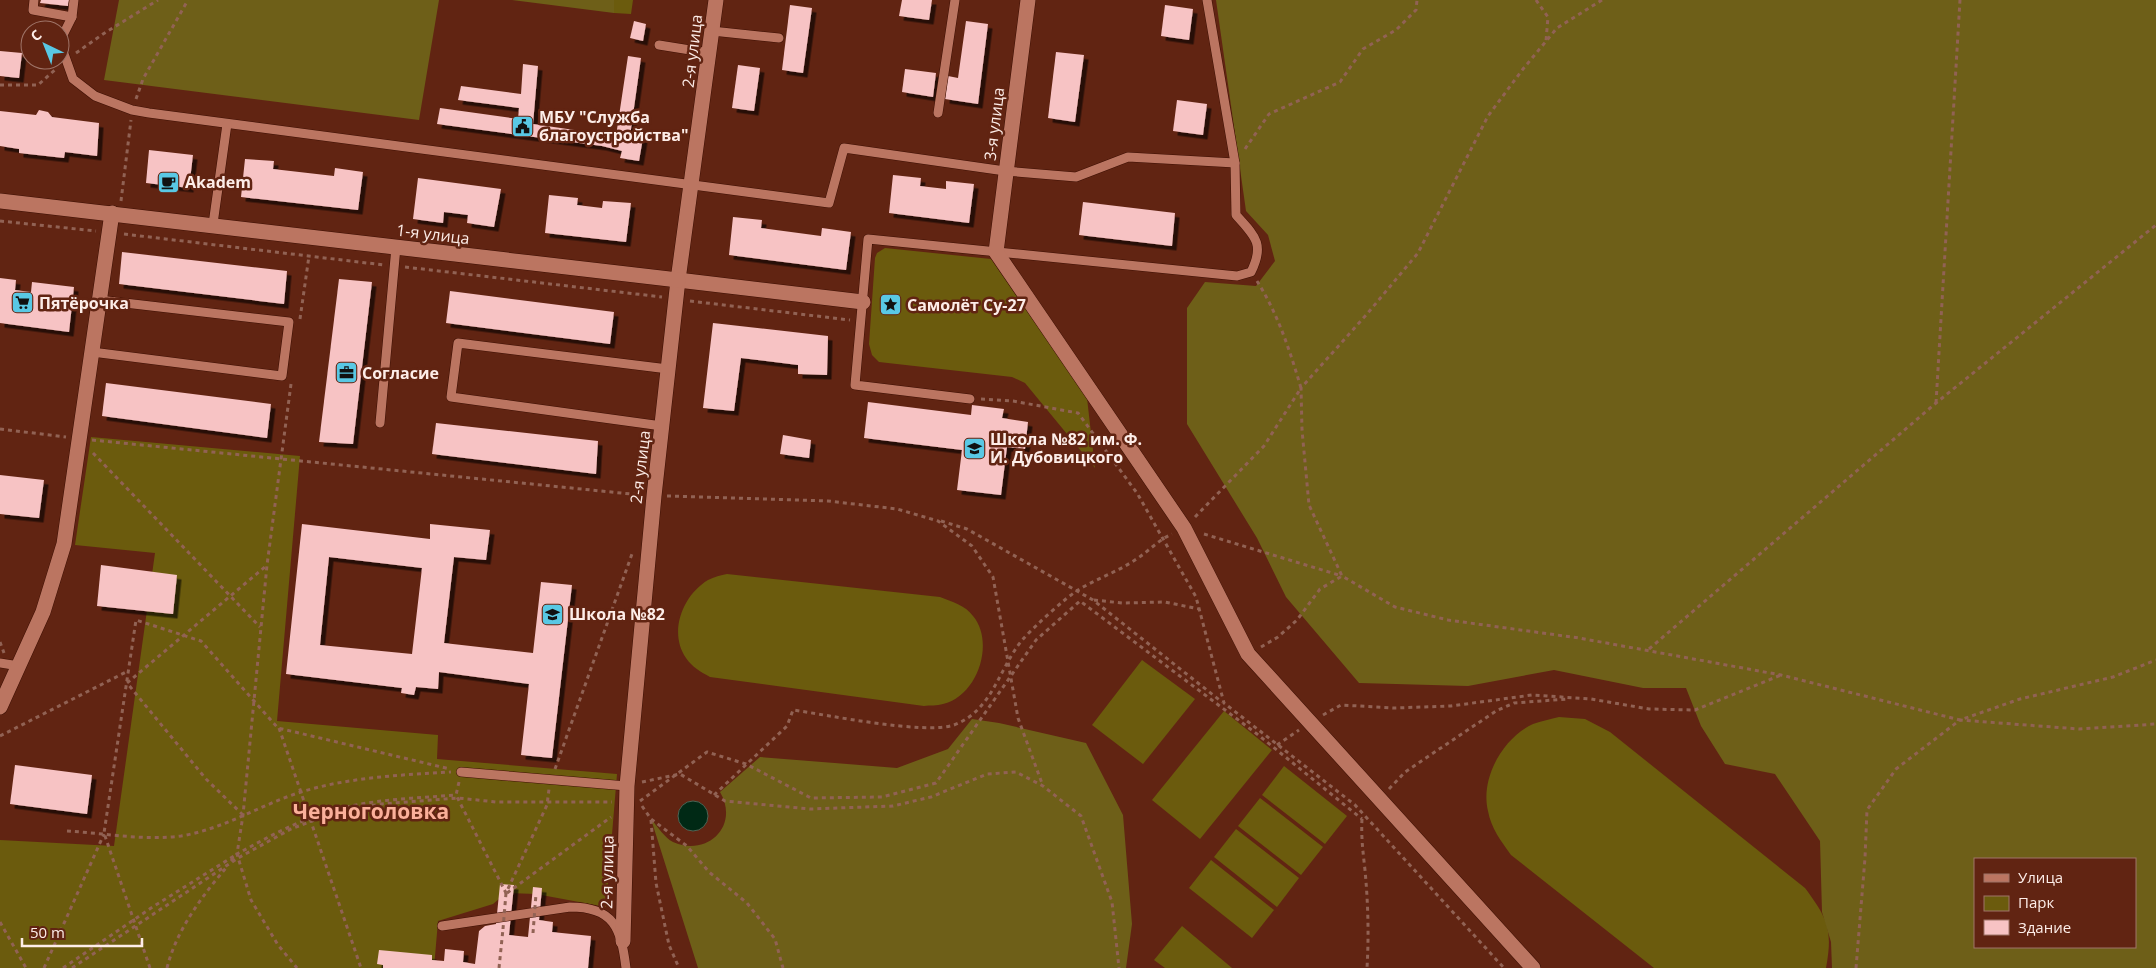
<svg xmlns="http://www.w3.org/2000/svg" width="2156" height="968" font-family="'Open Sans',sans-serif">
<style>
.green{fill:#6b5b0d}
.forest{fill:#6e5f18;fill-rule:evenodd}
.water{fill:#002915;stroke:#4c6454}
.building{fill:#f7c3c4;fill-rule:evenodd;filter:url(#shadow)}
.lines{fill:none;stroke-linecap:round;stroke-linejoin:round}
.lane-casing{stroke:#3d0f03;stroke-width:10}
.street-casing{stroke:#3d0f03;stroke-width:16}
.secondary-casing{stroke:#3d0f03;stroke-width:16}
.path{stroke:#916254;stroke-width:3;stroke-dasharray:4 4;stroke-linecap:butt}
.lane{stroke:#bb7561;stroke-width:9}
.street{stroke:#bb7561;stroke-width:15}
.secondary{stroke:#bb7561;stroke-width:15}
.path-bridge{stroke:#916254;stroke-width:3;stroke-dasharray:4 4;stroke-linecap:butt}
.labels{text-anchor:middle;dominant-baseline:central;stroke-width:5;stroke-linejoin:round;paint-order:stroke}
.street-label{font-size:16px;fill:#fdede8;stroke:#612412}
.poi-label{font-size:16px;font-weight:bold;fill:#fdede8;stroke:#612412;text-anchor:start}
.district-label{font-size:21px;font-weight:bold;fill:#fbb09a;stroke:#612412}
</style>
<defs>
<filter id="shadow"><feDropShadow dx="4.5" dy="4.5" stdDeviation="0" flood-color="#0009"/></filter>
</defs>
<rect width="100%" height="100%" fill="#612412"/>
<g class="green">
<polygon points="614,0 633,0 631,14 614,13"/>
<polygon points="885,248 991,259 1087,398 1095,468 1025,383 1012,377 879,362 872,355 869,344 875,258 877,253"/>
<polygon points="91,437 300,456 277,721 438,735 437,759 617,774 606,907 536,894 506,893 493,904 438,921 434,968 0,968 0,840 114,846 155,553 75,545"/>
<path d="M 727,574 L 940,597 C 952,602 965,605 973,616 C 995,642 978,696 943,704 C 937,706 930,705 924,706 L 710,677 C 701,672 692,667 686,658 C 668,632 683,595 708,580 C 714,577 721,575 727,574 Z"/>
<polygon points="1142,660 1195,699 1143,764 1092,725"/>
<polygon points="1224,711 1272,750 1200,839 1152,800"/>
<path d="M 1559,717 L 1585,719 L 1610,732 L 1805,888 C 1828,919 1833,930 1826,968 L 1654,968 L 1511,855 C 1501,841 1491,828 1488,811 C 1480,778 1503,738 1533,724 C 1541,721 1551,719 1559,717 Z"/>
<polygon points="1284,766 1347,816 1325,844 1262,795"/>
<polygon points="1260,798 1323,847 1301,875 1238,826"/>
<polygon points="1236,829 1299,878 1277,907 1214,857"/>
<polygon points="1211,860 1274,910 1252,938 1189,888"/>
<polygon points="1182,926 1232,968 1165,968 1154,960"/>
</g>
<g class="forest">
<polygon points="119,0 439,0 419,120 104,80"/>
<polygon points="512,0 614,0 614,13"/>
<path d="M 1216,0 L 2156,0 L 2156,968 L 1832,968 L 1831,942 L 1822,912 L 1820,841 L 1775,774 L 1725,764 L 1701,726 L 1686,688 L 1643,688 L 1554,670 L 1468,686 L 1359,683 L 1286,597 L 1257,538 L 1187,424 L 1187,308 L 1205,282 L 1256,286 L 1275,261 L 1268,235 L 1246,211 ZM 1975,859 L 2135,859 L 2135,947 L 1975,947 Z"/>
<path d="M 972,719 L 999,723 L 1086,743 L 1123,815 L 1132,924 L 1126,968 L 698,968 L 651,819 C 657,826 665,838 673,842 C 707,857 740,826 720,792 L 760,757 L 897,768 L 948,749 Z"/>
</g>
<circle class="water" cx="693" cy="816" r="15"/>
<g class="building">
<polygon points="41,0 69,0 68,6 40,3"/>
<polygon points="902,0 932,0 929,20 899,16"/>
<polygon points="790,5 812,8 803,73 782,70"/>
<polygon points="1165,5 1193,9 1189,40 1161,36"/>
<polygon points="634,21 646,24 643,41 630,38"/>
<polygon points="966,21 988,24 978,104 945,99 948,76 958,78"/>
<polygon points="0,51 22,53 19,78 0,76"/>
<polygon points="1056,52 1084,55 1075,122 1048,118"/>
<polygon points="628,56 641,58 630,136 643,138 639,161 620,158 622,151 602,146 437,124 440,108 518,119 519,108 458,100 461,86 521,94 523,64 538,66 533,124 616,136"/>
<polygon points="738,65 760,68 754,111 732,108"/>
<polygon points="905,69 936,73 933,97 902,92"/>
<polygon points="1177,100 1207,104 1203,135 1173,131"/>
<polygon points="39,110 48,112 52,117 99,123 97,156 65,152 64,158 19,153 19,149 0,146 0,111 36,115"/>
<polygon points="149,150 193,155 189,188 146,183"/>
<polygon points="245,159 274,161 273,169 334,176 335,168 363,172 358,210 241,197"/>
<polygon points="893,175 921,178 920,186 946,189 946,181 974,184 969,223 889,213"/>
<polygon points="418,178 501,189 494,227 467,223 468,215 444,212 443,223 413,219"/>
<polygon points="549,195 578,198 577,205 602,208 603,201 631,203 626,242 545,233"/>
<polygon points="1083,202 1175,213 1172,246 1079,235"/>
<polygon points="733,217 762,220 761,228 821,236 822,228 851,232 846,270 729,255"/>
<polygon points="122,252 287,271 284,304 119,284"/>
<polygon points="0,278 16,280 15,290 31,292 32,282 74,287 69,332 0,323"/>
<polygon points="339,279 372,282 353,444 319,442"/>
<polygon points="450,291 614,312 610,344 446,323"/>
<polygon points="713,323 828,336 827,375 798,374 798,365 741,358 734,411 703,408"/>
<polygon points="106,383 271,404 267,438 102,416"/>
<polygon points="868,402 971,415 972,405 1004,409 1002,418 1028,422 1025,449 1007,447 1001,495 957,490 962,450 864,438"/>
<polygon points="436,423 598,441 596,474 432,454"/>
<polygon points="783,435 811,440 809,458 780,454"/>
<polygon points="0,475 44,480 39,518 0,514"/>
<path d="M 302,524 L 430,539 L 430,524 L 490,530 L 486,560 L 454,557 L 444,643 L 533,653 L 541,582 L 572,585 L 552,758 L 521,755 L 529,684 L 439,672 L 438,689 L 416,687 L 414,695 L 401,693 L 402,688 L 286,674 ZM 329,557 L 422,568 L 412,654 L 320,645 Z"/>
<polygon points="101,565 177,575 173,614 97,606"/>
<polygon points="15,765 92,775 87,814 10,804"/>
<polygon points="500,884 514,885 509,935 528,937 533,887 542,888 539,920 553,922 552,932 591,936 588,968 383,968 383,965 377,964 379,950 432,955 432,960 444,961 445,949 464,951 463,962 475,964 479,931 485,926 496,924"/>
</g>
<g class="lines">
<defs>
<g id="lane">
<polyline points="34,0 33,10 72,17"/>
<polyline points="74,0 72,17 62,37 63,51 73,79 95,96 132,110 149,113 829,203 844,148 1005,171 1076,177 1128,157 1235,163"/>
<polyline points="712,31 779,38"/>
<polyline points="659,45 709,53"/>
<polyline points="938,113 955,0"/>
<polyline points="213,224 227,124"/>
<polyline points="92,352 282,376 289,322 99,300"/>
<path d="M 970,399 L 855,385 L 868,239 L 1237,276 L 1251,272 C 1265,244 1255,236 1236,215 L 1235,163 L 1207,0"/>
<polyline points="380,423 396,247"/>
<polyline points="662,426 451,397 458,343 668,369"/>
<polyline points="0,663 19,666"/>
<polyline points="461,772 627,786"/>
<path d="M 442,926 L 570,907 C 614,907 621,928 626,968"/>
</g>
<g id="street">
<polyline points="1028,0 996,252 1184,528 1248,654 1533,968"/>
<polyline points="678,280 863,302"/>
<polyline points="0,707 43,612 64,544 112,213"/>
<polyline points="623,941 627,786 654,496 678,280 716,0"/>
</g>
<polyline id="secondary" points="0,201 678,280"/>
</defs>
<use href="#lane" class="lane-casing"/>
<use href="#street" class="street-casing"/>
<use href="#secondary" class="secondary-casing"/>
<g class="path">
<polyline points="1536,0 1548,17 1546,41"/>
<polyline points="1602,0 1557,28 1523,69 1488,116 1418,253 1367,314 1301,388 1302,430 1309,505 1342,576 1395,607 1448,620 1579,638 1781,675 1960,720 2020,699 2113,677 2156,660"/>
<polyline points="76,53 103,34 158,0"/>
<polyline points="0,85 38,85 57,68"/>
<polyline points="136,99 143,79 188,0"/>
<polyline points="1245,149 1269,114 1340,82 1363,49 1396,30 1416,10 1417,0"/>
<polyline points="121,201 131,120"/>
<polyline points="0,221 96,231"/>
<polyline points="124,234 384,265"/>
<polyline points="405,267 662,297"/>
<polyline points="690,301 850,320"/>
<polyline points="300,319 309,256"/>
<polyline points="291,384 267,565 243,815 237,854 251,900 278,945 297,968"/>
<polyline points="981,399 1013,401 1078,413 1137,493 1196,597 1224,703 1355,805 1504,968"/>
<polyline points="1936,403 1960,0"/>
<polyline points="0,429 66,437"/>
<polyline points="92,440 641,495"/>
<polyline points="93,453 260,627"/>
<polyline points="667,496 828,501 897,509 938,521 972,546 993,577 1018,718 1043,786"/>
<path d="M 1195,517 L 1264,446 L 1301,388 C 1290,351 1278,314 1257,281"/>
<polyline points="941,521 967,529 1093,600 1222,702"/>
<polyline points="1204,534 1342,576"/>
<polyline points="1094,600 1122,603 1165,602 1199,609"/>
<polyline points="0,642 4,653"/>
<polyline points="1261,647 1278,637 1297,620 1320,589 1342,576"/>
<polyline points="1649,649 1936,403 2156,225"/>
<polyline points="1323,715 1341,705 1394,708 1451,706 1532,695 1591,699 1649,709 1695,710 1781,675"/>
<polyline points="279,728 361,968"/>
<polyline points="0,736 128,671"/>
<polyline points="1277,745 1299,730"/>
<polyline points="555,769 632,554"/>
<polyline points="459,782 456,795 506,893 547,805 549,789"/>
<polyline points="642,782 680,774 725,801 810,809 893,806 931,797 987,774 1016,772 1043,786 1081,816 1112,902 1119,968"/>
<polyline points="1389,789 1405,772 1496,711 1514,703 1567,699"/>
<path d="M 714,795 L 787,726 L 793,710 C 828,715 925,735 954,725 C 994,710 999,666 1024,638 C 1036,625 1064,599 1078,590 C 1096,579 1117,572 1135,560 C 1148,552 1158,540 1172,534"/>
<polyline points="640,801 707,752 746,764 811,798 882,797 936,783 1036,640 1080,601 1257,734 1362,819"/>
<polyline points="642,806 651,819 687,846 709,872 747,903 775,939 783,968"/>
<polyline points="243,815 206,779 127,683 266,566"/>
<path d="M 1362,819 C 1361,837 1363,852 1365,870 C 1368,902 1369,935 1367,968"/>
<polyline points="651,820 656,883 669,945 679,968"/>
<path d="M 67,831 C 104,833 144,841 181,836 C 224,829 260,805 301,792 C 350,777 401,775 451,772"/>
<path d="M 231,861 L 237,854 C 270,836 304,817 342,808 C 379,799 418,798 456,795"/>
<polyline points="507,893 611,817"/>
<polyline points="0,922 26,968"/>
<polyline points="44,968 104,834"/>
<polyline points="63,968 151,908 234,856"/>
<polyline points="72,968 238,858 291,829 312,821 352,809 381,804 458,798 496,802 612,802"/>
<polyline points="150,968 104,833 136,620 201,641 278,728 450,769"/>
<path d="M 167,968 C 176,931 202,896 226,868"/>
<polyline points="499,968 503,929"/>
<polyline points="1856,968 1865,858 1867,810 1896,769 1960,720 2079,729 2156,724"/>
</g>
<use href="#lane" class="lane"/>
<use href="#street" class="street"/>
<use href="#secondary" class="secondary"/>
<g class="path-bridge">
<polyline points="503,929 506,893"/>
<polyline points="533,933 536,894"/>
</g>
</g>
<defs>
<symbol id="civic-square" viewBox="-11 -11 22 22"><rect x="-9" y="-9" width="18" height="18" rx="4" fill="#59c8e4" stroke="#612412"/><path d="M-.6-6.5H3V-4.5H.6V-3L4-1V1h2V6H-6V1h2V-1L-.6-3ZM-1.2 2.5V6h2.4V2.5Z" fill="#111"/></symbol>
<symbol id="cafe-square" viewBox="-11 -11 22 22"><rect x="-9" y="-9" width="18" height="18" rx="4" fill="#59c8e4" stroke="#612412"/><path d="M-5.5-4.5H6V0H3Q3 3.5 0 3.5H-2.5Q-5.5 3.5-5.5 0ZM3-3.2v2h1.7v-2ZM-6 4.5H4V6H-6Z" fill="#111"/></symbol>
<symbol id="supermarket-square" viewBox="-11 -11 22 22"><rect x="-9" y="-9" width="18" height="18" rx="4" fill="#59c8e4" stroke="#612412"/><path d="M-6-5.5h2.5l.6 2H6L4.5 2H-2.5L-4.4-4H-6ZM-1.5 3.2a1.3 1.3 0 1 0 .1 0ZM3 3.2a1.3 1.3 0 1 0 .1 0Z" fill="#111"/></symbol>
<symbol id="sight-square" viewBox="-11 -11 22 22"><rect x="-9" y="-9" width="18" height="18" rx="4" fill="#59c8e4" stroke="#612412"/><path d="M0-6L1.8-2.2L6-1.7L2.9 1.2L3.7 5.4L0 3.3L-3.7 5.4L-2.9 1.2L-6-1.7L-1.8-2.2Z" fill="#111"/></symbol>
<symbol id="office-square" viewBox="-11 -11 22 22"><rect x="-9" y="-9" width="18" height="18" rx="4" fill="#59c8e4" stroke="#612412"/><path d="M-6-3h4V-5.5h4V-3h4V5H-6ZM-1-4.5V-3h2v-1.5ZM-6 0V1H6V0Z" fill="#111"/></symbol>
<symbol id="school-square" viewBox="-11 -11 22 22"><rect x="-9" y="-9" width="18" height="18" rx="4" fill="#59c8e4" stroke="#612412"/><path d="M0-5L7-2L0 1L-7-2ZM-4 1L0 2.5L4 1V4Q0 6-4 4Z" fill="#111"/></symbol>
</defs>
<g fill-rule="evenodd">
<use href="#civic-square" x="510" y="114" width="25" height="25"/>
<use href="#cafe-square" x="156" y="170" width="25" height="25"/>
<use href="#supermarket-square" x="10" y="290" width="25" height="25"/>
<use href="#sight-square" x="878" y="292" width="25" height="25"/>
<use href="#office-square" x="334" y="360" width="25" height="25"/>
<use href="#school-square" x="962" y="436" width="25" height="25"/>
<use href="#school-square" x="540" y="602" width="25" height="25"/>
</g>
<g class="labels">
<g class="street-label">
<text transform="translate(692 51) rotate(-83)">2-я улица</text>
<text transform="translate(994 124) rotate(-83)">3-я улица</text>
<text transform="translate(433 234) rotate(7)">1-я улица</text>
<text transform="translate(640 467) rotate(-83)">2-я улица</text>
<text transform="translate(607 872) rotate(-89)">2-я улица</text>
</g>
<g class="poi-label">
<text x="539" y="117">МБУ "Служба<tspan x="539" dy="18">благоустройства"</tspan></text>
<text x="185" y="182">Akadem</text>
<text x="39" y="303">Пятёрочка</text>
<text x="907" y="305">Самолёт Су-27</text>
<text x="362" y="373">Согласие</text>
<text x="990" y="439">Школа №82 им. Ф.<tspan x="990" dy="18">И. Дубовицкого</tspan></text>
<text x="569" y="614">Школа №82</text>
</g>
<g class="district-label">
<text x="371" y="811">Черноголовка</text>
</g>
</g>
<rect x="1974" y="858" width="162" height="90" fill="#612412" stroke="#9f7468"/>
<rect x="1984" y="874" width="25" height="8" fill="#bb7561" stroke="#9f7468"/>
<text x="2018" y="883" font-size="15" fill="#fdede8">Улица</text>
<rect x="1984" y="896" width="25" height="15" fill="#6b5b0d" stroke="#9f7468"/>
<text x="2018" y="908" font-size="15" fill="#fdede8">Парк</text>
<rect x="1984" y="920" width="25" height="15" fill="#f7c3c4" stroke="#9f7468"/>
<text x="2018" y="933" font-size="15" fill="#fdede8">Здание</text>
<g transform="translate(45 45) rotate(317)"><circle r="24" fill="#612412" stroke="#9f7468"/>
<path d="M0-4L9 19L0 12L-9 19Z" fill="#59c8e4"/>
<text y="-8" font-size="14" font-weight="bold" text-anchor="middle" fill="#fdede8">С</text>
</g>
<path d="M22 938v8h120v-8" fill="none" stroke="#fdede8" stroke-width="2.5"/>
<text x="30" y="938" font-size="15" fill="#fdede8" stroke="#612412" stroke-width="4" paint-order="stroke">50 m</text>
</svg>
